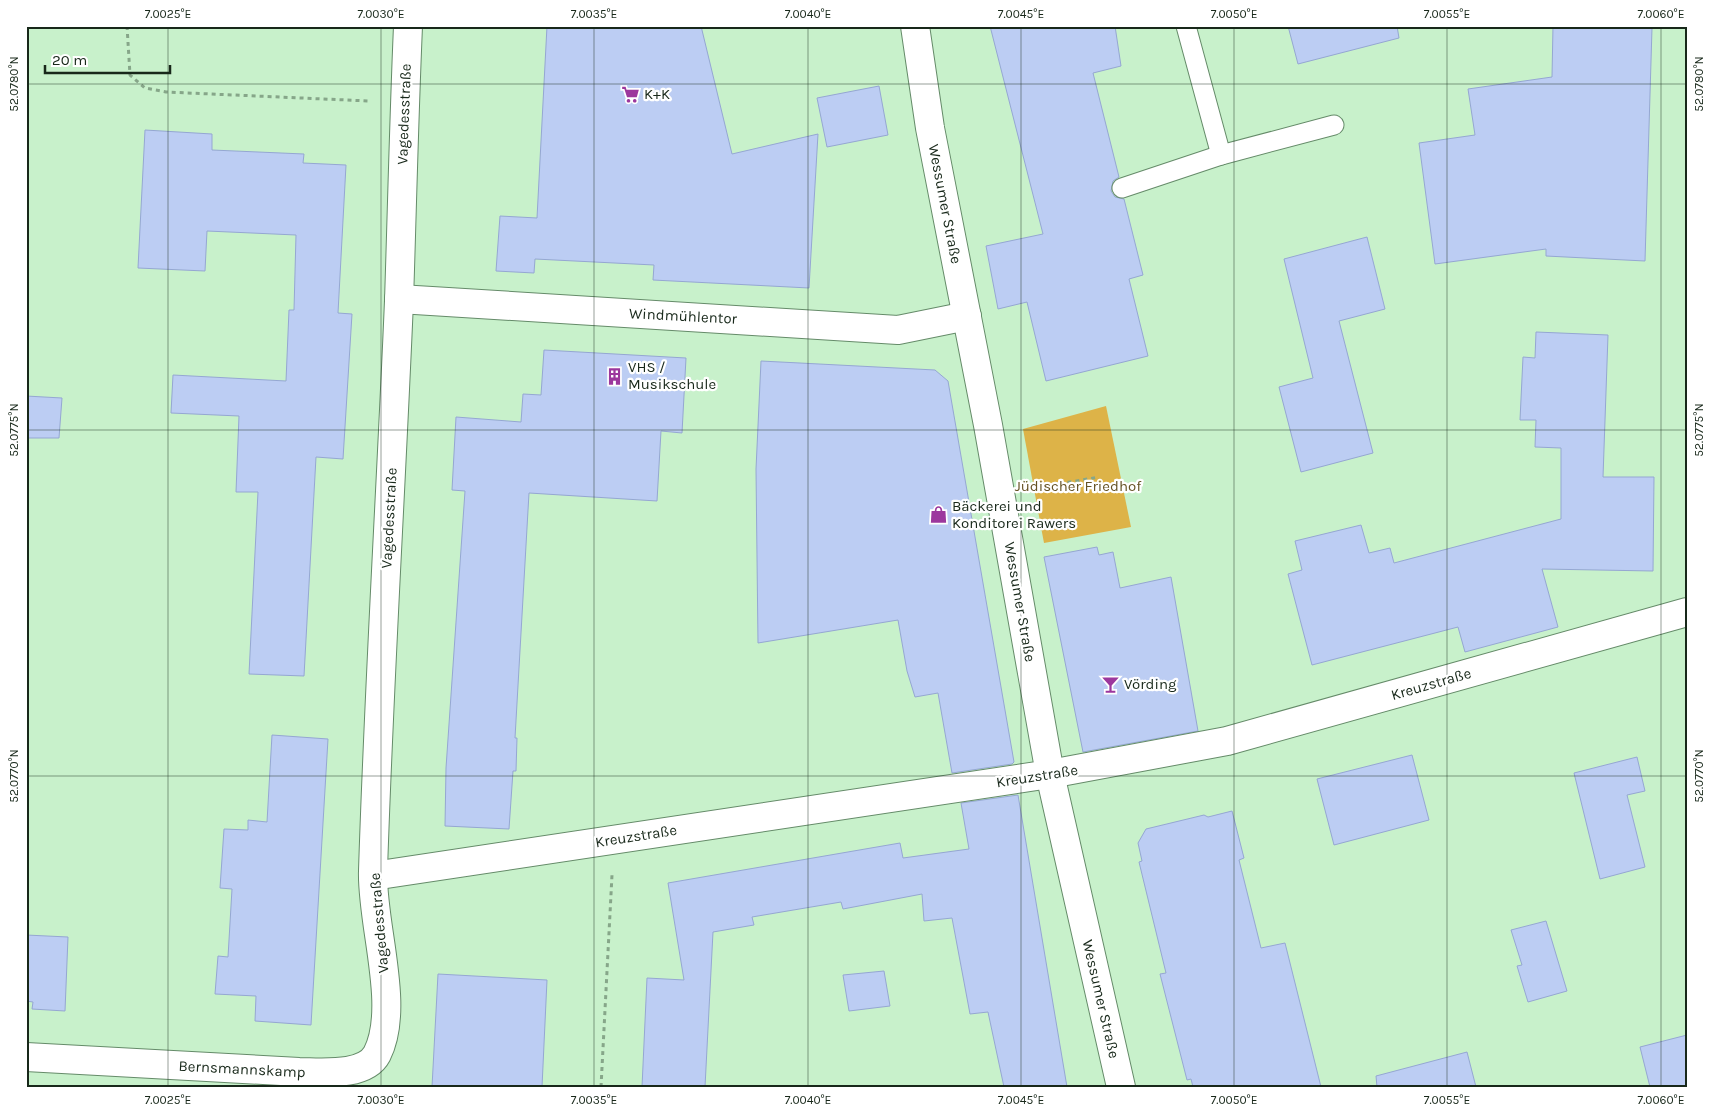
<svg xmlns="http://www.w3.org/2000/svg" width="1713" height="1113" font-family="Karla,sans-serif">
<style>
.green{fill:#ddb348}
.building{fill:#bccdf3;stroke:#95a7d2}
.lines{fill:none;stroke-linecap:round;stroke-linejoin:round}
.service-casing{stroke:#658b69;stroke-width:21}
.minor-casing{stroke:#658b69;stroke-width:30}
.tertiary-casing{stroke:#658b69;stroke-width:30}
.path{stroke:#86a689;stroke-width:3;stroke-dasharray:4 4;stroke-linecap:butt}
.service{stroke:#fff;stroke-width:19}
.minor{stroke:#fff;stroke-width:28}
.tertiary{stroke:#fff;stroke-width:28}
.ticks{fill:none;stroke:#18281a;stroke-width:1;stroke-opacity:0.45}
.labels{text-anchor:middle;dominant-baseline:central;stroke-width:4.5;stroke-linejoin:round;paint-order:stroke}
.poi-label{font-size:15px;fill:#18281a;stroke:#fff;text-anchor:start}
.street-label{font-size:15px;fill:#18281a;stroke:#fff}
.park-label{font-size:15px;fill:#655224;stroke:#fff}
.neatline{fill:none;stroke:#18281a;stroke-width:2}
.ticks-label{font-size:12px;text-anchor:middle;fill:#18281a}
</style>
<rect width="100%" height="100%" fill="#c8f1cb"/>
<polygon class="green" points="1106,406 1131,527 1044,543 1023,429"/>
<g class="building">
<polygon points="547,26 701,26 732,154 818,134 809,288 653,280 654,265 535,259 534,273 496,271 500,216 537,218"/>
<polygon points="990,26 1115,26 1121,66 1093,73 1119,177 1113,181 1111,191 1115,197 1124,199 1143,275 1129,279 1148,356 1046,381 1027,302 998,309 986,246 1043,234"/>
<polygon points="1288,26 1397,26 1399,38 1298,64"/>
<polygon points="1553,26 1652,28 1645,261 1546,256 1546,249 1435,264 1419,143 1475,135 1468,89 1552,77"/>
<polygon points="879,86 888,135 827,147 817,98"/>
<polygon points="145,130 212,134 212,150 304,154 303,163 346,165 338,313 352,314 343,459 316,457 304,676 249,674 258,492 236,492 239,416 171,413 173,375 286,381 289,310 294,310 296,235 207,231 205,271 138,268"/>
<polygon points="1367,237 1385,309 1339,321 1373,453 1301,472 1279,387 1313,378 1284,259"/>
<polygon points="1536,332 1608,335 1603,477 1654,477 1653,571 1542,569 1558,627 1465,652 1458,627 1312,665 1288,574 1302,570 1295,541 1361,525 1369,553 1390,548 1394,563 1561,519 1561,448 1535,447 1536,420 1520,420 1523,357 1535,358"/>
<polygon points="544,350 686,358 682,433 661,431 657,501 529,493 515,738 517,738 516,771 513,771 509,829 445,826 446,768 465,491 452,490 456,417 521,422 523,394 541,395"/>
<polygon points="761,361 935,370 948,381 1014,762 1012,764 952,773 938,693 915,697 907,671 898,620 758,643 756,469"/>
<polygon points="26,396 62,398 59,438 26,438"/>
<polygon points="1097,547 1099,555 1113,552 1120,588 1171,577 1198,731 1083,752 1044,557"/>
<polygon points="272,735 328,739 311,1025 255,1021 256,996 215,994 218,956 228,957 232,889 220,888 224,829 248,830 248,820 267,822"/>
<polygon points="1412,755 1429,820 1334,845 1317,779"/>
<polygon points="1637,757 1645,791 1627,795 1645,867 1600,879 1574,773"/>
<polygon points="1018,795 1067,1087 1004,1087 988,1012 970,1014 952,918 924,921 922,894 843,909 841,902 752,917 754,925 713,932 705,1087 642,1087 647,978 684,980 668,883 900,843 903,858 969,849 961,803"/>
<polygon points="1232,811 1244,858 1239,860 1261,948 1285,943 1321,1087 1193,1087 1191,1079 1187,1080 1160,974 1166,973 1139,862 1142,861 1138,843 1146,829 1204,815 1208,817"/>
<polygon points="1546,921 1567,991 1528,1002 1517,966 1522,965 1511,930"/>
<polygon points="26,935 68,937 65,1011 32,1009 33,1002 26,1001"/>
<polygon points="884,971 890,1006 849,1011 843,975"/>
<polygon points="438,974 547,980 542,1087 432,1087"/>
<polygon points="1687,1035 1687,1087 1650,1087 1640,1047"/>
<polygon points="1467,1052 1476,1087 1377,1087 1376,1076"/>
</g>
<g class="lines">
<defs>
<g id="service">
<polyline points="1186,26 1221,155"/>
<polyline points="1122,188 1221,155 1334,125"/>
</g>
<g id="minor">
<polyline points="399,299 898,330 967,316"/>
<polyline points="373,876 1050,774 1227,741 1687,612"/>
<path d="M 26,1057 L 299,1072 C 321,1072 365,1077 377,1054 C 401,1007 371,923 373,871 C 379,681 391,491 399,301 C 402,209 404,118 408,26"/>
</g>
<polyline id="tertiary" points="915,26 930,128 988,425 1050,774 1121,1087"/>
</defs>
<use href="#service" class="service-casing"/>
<use href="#minor" class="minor-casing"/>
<use href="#tertiary" class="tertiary-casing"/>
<g class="path">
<polyline points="127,26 130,75 145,88 166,92 369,101"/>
<polyline points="1036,488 1099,477"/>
<polyline points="601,1087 612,875"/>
</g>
<use href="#service" class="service"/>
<use href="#minor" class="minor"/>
<use href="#tertiary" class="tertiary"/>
</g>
<path class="ticks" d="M 168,26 L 168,1087M 381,26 L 381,1087M 594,26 L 594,1087M 808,26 L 808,1087M 1021,26 L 1021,1087M 1234,26 L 1234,1087M 1447,26 L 1447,1087M 1661,26 L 1661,1087M 26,84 L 1687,84M 26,430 L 1687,430M 26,776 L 1687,776"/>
<defs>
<symbol id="supermarket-bare" viewBox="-9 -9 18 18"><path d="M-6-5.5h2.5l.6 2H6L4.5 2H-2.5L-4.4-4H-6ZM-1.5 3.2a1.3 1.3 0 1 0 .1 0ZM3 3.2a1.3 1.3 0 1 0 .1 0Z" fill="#9c379d" stroke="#fff" stroke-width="2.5" paint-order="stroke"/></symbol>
<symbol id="building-bare" viewBox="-9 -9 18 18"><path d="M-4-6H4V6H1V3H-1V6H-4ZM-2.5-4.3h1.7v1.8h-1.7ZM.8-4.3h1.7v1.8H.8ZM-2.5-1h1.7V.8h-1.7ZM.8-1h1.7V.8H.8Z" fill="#9c379d" stroke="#fff" stroke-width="2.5" paint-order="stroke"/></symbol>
<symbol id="shop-bare" viewBox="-9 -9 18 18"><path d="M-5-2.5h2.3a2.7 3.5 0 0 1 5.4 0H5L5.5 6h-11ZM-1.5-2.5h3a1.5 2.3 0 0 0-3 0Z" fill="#9c379d" stroke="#fff" stroke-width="2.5" paint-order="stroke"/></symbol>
<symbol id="bar-bare" viewBox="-9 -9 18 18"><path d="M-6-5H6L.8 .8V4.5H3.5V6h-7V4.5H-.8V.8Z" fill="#9c379d" stroke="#fff" stroke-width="2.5" paint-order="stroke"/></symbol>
</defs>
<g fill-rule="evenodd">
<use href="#supermarket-bare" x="618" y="82" width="25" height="25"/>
<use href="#building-bare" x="602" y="364" width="25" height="25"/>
<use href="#shop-bare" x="926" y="502" width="25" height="25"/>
<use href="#bar-bare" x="1098" y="672" width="25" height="25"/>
</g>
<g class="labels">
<g class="poi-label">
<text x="644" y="94">K+K</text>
<text x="628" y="367">VHS /<tspan x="628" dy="17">Musikschule</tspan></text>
<text x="952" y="506">Bäckerei und<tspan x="952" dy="17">Konditorei Rawers</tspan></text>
<text x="1124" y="684">Vörding</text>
</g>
<g class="street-label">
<text transform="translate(404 114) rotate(-88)">Vagedesstraße</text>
<text transform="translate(945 204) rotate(79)">Wessumer Straße</text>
<text transform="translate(683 316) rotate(3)">Windmühlentor</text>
<text transform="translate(389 518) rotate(-87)">Vagedesstraße</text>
<text transform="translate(1020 602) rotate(80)">Wessumer Straße</text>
<text transform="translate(1431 684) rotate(-16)">Kreuzstraße</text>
<text transform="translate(1037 776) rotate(-9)">Kreuzstraße</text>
<text transform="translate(636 836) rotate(-9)">Kreuzstraße</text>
<text transform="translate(379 923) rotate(-95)">Vagedesstraße</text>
<text transform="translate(1101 999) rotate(77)">Wessumer Straße</text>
<text transform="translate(242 1069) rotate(3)">Bernsmannskamp</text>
</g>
<g class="park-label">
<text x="1078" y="486">Jüdischer Friedhof</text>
</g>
</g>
<rect width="1713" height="1113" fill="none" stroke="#ffffff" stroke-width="55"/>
<path d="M45 65v8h125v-8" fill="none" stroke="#18281a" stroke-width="2.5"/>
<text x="52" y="65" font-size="15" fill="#18281a" stroke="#ffffff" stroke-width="4" paint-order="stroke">20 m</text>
<rect x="28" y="28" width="1658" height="1058" class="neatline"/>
<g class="ticks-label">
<text x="168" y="18">7.0025°E</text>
<text x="381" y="18">7.0030°E</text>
<text x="594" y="18">7.0035°E</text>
<text x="808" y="18">7.0040°E</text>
<text x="1021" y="18">7.0045°E</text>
<text x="1234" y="18">7.0050°E</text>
<text x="1447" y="18">7.0055°E</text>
<text x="1661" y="18">7.0060°E</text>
<text transform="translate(14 84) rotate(-90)" y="4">52.0780°N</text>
<text transform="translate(1699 84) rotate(-90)" y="4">52.0780°N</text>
<text transform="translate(14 430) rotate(-90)" y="4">52.0775°N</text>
<text transform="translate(1699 430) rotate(-90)" y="4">52.0775°N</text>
<text transform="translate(14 776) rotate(-90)" y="4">52.0770°N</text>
<text transform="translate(1699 776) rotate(-90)" y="4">52.0770°N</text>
<text x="168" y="1104">7.0025°E</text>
<text x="381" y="1104">7.0030°E</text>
<text x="594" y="1104">7.0035°E</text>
<text x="808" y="1104">7.0040°E</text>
<text x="1021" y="1104">7.0045°E</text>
<text x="1234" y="1104">7.0050°E</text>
<text x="1447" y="1104">7.0055°E</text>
<text x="1661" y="1104">7.0060°E</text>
</g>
</svg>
